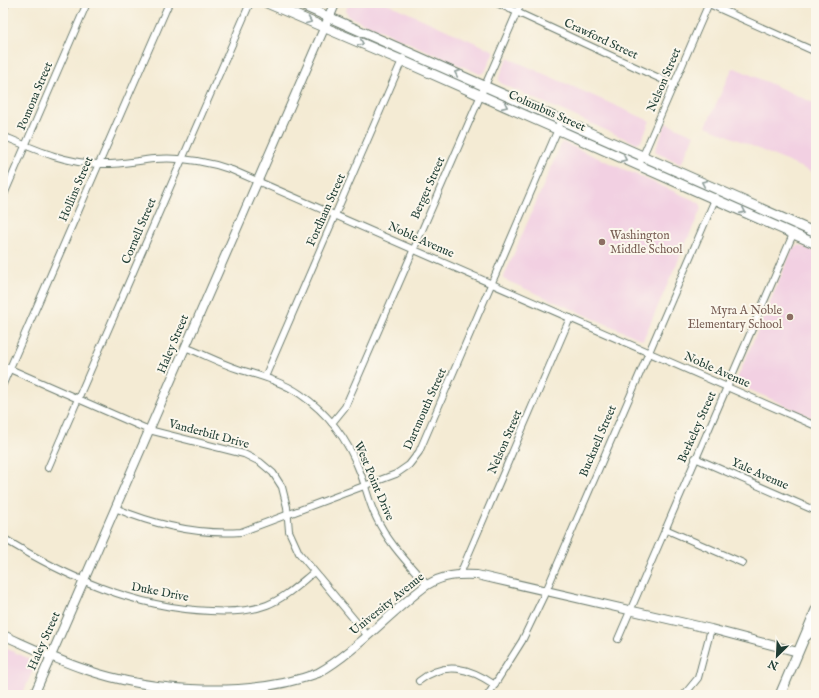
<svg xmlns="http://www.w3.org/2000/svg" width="819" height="698" font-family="'IM FELL English',serif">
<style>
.built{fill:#f2d0e2}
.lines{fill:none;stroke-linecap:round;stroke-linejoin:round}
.minor-casing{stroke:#6a7a6c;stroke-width:8}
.tertiary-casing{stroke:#6a7a6c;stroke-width:10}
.secondary-casing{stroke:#6a7a6c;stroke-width:11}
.minor{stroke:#fff;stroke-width:6}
.tertiary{stroke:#fff;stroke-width:8}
.secondary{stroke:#fff;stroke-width:9}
.oneway{stroke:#8f9e9a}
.education-dot{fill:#8d6e63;stroke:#fbf7ec;stroke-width:1.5}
.labels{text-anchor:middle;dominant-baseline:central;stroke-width:4;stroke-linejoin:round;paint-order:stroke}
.street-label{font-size:12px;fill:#1f3d34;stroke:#fbf7ec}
.education-label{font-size:12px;fill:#785e54;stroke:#fbf7ec;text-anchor:start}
</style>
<rect width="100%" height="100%" fill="#fbf7ec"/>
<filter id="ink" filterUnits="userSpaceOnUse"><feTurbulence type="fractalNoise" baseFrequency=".025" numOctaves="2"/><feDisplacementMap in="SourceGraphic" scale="8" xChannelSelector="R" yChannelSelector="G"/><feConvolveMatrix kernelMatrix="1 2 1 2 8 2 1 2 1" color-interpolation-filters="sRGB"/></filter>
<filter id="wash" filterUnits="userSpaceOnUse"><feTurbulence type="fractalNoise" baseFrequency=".012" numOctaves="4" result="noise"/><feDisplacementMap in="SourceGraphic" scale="16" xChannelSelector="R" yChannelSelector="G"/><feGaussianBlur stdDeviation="0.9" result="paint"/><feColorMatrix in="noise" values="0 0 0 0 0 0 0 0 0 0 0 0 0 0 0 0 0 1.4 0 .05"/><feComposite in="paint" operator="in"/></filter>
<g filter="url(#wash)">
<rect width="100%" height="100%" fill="#f4ebd4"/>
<g class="built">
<polygon points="349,3 386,3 494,51 485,72 480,74 348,16 346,10"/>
<polygon points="508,58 650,121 641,141 635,143 502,84 499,81 499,77"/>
<polygon points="735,68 816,104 816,174 706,126 732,69"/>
<polygon points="666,123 694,135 681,164 655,151"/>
<polygon points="562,142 698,202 701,205 701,209 643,340 503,279"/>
<polygon points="800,245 816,252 816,419 739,385 736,381 793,248"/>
<polygon points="3,647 32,660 34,668 22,695 3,695"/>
</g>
</g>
<g filter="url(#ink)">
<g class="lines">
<defs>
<g id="minor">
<polyline points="497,3 674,85"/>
<polyline points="707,3 816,52"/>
<polyline points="3,10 6,3"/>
<path d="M 3,136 C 34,149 64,163 99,164 C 118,165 135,161 154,159 C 181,157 207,161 232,170 L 816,426"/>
<polyline points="639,165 709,3"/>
<polyline points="3,197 87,3"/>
<path d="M 185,347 C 203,354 220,363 238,369 C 260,376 281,381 300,394 C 328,413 348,440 360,472 C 366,487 369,503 376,517 C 388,543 409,564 427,585"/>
<polyline points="3,366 149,430 244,454 260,462 273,473 282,487 287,507 289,531 299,553 367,635"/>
<polyline points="265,377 403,58"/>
<polyline points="3,384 169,3"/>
<polyline points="332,423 345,407 521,3"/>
<polyline points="695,458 816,511"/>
<polyline points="48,468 250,3"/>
<path d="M 115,508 C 155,525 197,535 241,532 L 396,474 L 409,465 L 419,452 L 558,129 L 560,119"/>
<polyline points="665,529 743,563"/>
<path d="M 3,538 C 66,577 135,608 210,611 C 229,612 249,612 267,605 C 285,598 299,584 314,572"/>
<polyline points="460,574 570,318"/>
<polyline points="618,639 794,232"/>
<polyline points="805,639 816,629"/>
<path d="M 419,681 C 445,660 470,668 495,685"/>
<polyline points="215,695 215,694"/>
<polyline points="488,695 522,641 546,591 716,197"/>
<polyline points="684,695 698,678 711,629"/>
</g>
<g id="tertiary">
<path d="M 3,635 C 30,647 57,660 84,669 C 152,693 252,698 318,673 C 356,652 391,611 427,585 C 443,575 458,574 477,575 L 711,629 L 798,652"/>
<polyline points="34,695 329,17"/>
</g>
<g id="secondary">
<polyline points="267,3 403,61 816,244"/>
<polyline points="297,3 816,233"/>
<polyline points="329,17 335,3"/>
<polyline points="780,695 816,610"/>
</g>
</defs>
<use href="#minor" class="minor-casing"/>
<use href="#tertiary" class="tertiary-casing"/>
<use href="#secondary" class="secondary-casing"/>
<use href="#minor" class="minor"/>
<use href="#tertiary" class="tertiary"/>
<use href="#secondary" class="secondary"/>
</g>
<defs><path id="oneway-chevron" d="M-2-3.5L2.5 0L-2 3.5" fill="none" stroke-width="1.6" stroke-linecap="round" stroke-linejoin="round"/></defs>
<g class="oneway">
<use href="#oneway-chevron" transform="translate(309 21) rotate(22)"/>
<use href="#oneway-chevron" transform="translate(361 43) rotate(24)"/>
<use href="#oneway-chevron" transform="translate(457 73) rotate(-156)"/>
<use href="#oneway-chevron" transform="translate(505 106) rotate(24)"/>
<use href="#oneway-chevron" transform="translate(624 159) rotate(24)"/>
<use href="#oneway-chevron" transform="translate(704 183) rotate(-156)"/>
<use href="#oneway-chevron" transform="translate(743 211) rotate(24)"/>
</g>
</g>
<g class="education-dot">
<circle cx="602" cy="242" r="4"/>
<circle cx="790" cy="317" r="4"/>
</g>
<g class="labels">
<g class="street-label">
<text transform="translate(601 39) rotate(25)">Crawford Street</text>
<text transform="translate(664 80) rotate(-67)">Nelson Street</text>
<text transform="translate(35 96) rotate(-67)">Pomona Street</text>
<text transform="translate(547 111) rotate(24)">Columbus Street</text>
<text transform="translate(428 188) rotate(-66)">Berger Street</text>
<text transform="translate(76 189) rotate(-67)">Hollins Street</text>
<text transform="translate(326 210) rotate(-66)">Fordham Street</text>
<text transform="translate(139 231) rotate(-67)">Cornell Street</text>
<text transform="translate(421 240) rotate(24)">Noble Avenue</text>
<text transform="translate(173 344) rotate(-67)">Haley Street</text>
<text transform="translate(717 370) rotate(24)">Noble Avenue</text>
<text transform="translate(425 409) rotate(-66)">Dartmouth Street</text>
<text transform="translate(697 427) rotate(-66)">Berkeley Street</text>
<text transform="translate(209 434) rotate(15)">Vanderbilt Drive</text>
<text transform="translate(598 441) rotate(-67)">Bucknell Street</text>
<text transform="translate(505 442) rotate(-67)">Nelson Street</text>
<text transform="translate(760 474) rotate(24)">Yale Avenue</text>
<text transform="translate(374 481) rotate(67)">West Point Drive</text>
<text transform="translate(160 592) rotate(11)">Duke Drive</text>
<text transform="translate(387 604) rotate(-39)">University Avenue</text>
<text transform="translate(44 641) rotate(-66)">Haley Street</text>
</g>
<g class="education-label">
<text x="610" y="235">Washington<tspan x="610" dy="14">Middle School</tspan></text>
<text x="782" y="310" text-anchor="end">Myra A Noble<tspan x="782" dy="14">Elementary School</tspan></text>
</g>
</g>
<rect width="819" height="698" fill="none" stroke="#fbf7ec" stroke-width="16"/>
<g transform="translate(777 656) rotate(204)" stroke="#fbf7ec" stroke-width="3" paint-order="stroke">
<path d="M0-3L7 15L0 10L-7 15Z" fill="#1f3d34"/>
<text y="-6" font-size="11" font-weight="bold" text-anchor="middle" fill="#1f3d34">N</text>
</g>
</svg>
